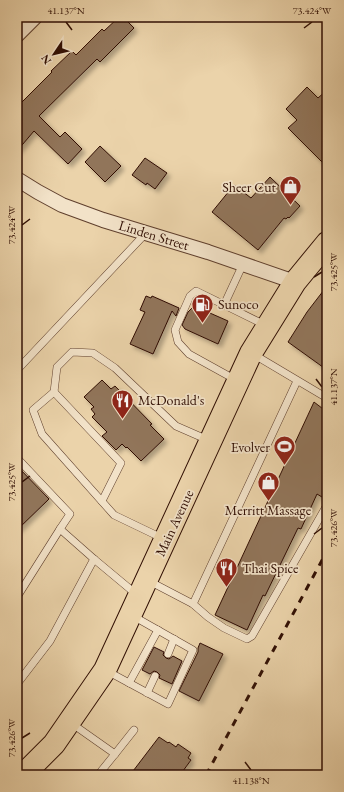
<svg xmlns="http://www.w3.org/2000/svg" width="344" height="792" font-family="'EB Garamond',serif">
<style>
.building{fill:#91745a;stroke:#300e03;filter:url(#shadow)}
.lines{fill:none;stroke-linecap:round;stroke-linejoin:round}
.lane-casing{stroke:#5f3f2d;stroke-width:8}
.street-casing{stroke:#5f3f2d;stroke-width:16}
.primary-casing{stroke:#300e03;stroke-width:24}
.lane{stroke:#f2e2c8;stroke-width:7}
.street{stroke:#f2e2c8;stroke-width:14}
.primary{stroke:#ebd3aa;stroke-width:22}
.rail{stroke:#300e03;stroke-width:3;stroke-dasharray:7 7;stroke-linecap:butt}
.ticks{fill:none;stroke:#300e03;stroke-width:1.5}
.labels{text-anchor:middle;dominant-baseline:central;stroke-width:3.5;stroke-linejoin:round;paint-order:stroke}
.poi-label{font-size:14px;fill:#300e03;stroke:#f2e2c8;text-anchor:start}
.street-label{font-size:14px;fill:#300e03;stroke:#f2e2c8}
.neatline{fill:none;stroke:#300e03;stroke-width:1.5}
.ticks-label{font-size:10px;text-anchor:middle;fill:#300e03}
</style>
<defs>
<filter id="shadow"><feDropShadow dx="3.5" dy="3.5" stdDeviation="2" flood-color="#0004"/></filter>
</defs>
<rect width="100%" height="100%" fill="#ebd3aa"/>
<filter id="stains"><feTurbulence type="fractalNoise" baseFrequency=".005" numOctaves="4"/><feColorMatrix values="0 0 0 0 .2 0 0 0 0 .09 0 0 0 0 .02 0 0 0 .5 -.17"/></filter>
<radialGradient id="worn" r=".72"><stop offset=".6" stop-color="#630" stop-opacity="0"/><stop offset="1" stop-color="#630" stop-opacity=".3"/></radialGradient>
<g class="building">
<polygon points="119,17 123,17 134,28 100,62 97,59 39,116 60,137 65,132 82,149 68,164 34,131 17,151 17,107 52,72 51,71 72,51 76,55 102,29 104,31"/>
<polygon points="307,87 318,98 327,90 327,167 288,128 297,120 286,109"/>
<polygon points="100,146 121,166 105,182 85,162"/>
<polygon points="145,158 167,173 155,189 147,183 146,185 132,175"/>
<polygon points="270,177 300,206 289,218 288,217 286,219 284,218 258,250 212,212 234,185 251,198"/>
<polygon points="327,286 327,370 288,342 307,312"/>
<polygon points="146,296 151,298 152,296 179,308 176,316 172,311 153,354 130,344 145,312 140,310"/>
<polygon points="194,306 228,321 218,344 185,329 182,325 188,312"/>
<polygon points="102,380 111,389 115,386 152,424 150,425 164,439 141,461 127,447 126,448 122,444 116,450 102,436 107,432 92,417 95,414 91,409 94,407 84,397"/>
<polygon points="314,402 327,412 327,485 322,497 317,494 301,529 298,528 265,596 263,595 247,630 215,615"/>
<polygon points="17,466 49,499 17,530"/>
<polygon points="200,643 223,654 199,701 179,691 198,652 198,648"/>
<polygon points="154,647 164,652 163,655 166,658 169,659 173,656 182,661 172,684 159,678 160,675 157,672 154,671 150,674 142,670"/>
<polygon points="159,737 168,743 169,742 176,747 178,744 191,753 188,758 191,760 180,775 130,775"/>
</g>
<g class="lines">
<defs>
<g id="lane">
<polyline points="224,305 243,264"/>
<polyline points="253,354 327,398"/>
<polyline points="17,370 146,233"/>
<polyline points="236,380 189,354 178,342 175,330 190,296 196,291 265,325"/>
<polyline points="54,392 121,463 102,501"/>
<polyline points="17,458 70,514 60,529"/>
<polyline points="164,539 114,515 42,434 33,410 54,392 57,367 72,352 93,353 115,368 176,426 208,440"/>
<polyline points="149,581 193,604 208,617 224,628 247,639 252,636 327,505"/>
<polyline points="17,597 60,529 94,559 136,594"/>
<polyline points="193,604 297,381"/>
<polyline points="168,654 174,639"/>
<polyline points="107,671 168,704 193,650 133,616"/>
<polyline points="129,683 158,630"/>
<polyline points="17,684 50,641 94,559"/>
<polyline points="147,693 155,676"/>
<polyline points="71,723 115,754 98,775"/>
<polyline points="115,754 134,730"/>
</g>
<g id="street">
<polyline points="17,35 35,17"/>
<polyline points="17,179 38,192 62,205 103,220 208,252 295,282"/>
</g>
<polyline id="primary" points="23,775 54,744 105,670 251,353 295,282 327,243"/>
</defs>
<use href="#lane" class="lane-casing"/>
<use href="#street" class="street-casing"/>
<use href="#primary" class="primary-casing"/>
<use href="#lane" class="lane"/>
<use href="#street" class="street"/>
<use href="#primary" class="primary"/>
<polyline class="rail" points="206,775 327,551"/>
</g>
<path class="ticks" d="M 66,22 L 72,30M 304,28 L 312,22M 22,225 L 30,219M 314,277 L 322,272M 316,379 L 322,387M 22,482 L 30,476M 314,534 L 322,528M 22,738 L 30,733M 245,762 L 251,770"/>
<defs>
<symbol id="shop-pin" viewBox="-11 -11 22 30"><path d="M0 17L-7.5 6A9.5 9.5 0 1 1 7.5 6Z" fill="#8f2418" stroke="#f2e2c8"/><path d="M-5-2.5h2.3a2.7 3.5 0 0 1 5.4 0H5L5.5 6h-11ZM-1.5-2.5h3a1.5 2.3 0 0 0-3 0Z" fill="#fff"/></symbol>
<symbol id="fuel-pin" viewBox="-11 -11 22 30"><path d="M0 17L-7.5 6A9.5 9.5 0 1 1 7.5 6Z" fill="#8f2418" stroke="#f2e2c8"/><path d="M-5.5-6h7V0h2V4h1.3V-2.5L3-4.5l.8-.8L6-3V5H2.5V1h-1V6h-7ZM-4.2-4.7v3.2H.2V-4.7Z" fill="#fff"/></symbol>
<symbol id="restaurant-pin" viewBox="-11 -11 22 30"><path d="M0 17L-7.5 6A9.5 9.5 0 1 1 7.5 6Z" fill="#8f2418" stroke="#f2e2c8"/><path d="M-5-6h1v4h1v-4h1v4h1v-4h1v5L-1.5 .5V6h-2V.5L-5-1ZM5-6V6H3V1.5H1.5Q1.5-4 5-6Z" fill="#fff"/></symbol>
<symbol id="stadium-pin" viewBox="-11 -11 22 30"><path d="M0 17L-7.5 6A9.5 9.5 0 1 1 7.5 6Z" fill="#8f2418" stroke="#f2e2c8"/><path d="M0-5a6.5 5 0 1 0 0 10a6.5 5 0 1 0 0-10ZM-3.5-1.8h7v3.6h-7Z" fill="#fff"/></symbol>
</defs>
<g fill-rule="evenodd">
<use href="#shop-pin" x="278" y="174" width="25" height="34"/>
<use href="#fuel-pin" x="190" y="292" width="25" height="34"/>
<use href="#restaurant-pin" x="110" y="388" width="25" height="34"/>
<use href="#stadium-pin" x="272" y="434" width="25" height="34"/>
<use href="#shop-pin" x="256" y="470" width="25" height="34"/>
<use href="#restaurant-pin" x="214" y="556" width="25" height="34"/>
</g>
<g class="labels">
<g class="poi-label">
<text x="276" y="187" text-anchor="end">Sheer Cut</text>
<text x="218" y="304">Sunoco</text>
<text x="138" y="400">McDonald's</text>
<text x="270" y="447" text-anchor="end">Evolver</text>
<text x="268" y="510" text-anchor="middle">Merritt Massage</text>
<text x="242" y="568">Thai Spice</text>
</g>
<g class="street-label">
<text transform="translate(154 235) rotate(17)">Linden Street</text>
<text transform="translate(174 523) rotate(-65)">Main Avenue</text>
</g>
</g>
<rect width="344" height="792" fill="none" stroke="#ebd3aa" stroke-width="44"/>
<g transform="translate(54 54) rotate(235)" stroke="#f2e2c8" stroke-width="3" paint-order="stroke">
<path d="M0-3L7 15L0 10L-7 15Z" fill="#300e03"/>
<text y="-6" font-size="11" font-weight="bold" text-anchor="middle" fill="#300e03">N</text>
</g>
<rect x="22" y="22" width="300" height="748" class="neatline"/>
<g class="ticks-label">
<text x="66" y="14">41.137°N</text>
<text x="312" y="14">73.424°W</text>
<text transform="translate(11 225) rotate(-90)" y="4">73.424°W</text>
<text transform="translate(333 272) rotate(-90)" y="4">73.425°W</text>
<text transform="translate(333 387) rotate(-90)" y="4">41.137°N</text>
<text transform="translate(11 482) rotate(-90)" y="4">73.425°W</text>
<text transform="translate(333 528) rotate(-90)" y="4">73.426°W</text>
<text transform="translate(11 738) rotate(-90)" y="4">73.426°W</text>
<text x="251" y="784">41.138°N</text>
</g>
<rect width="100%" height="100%" filter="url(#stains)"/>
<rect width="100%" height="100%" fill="url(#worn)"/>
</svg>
